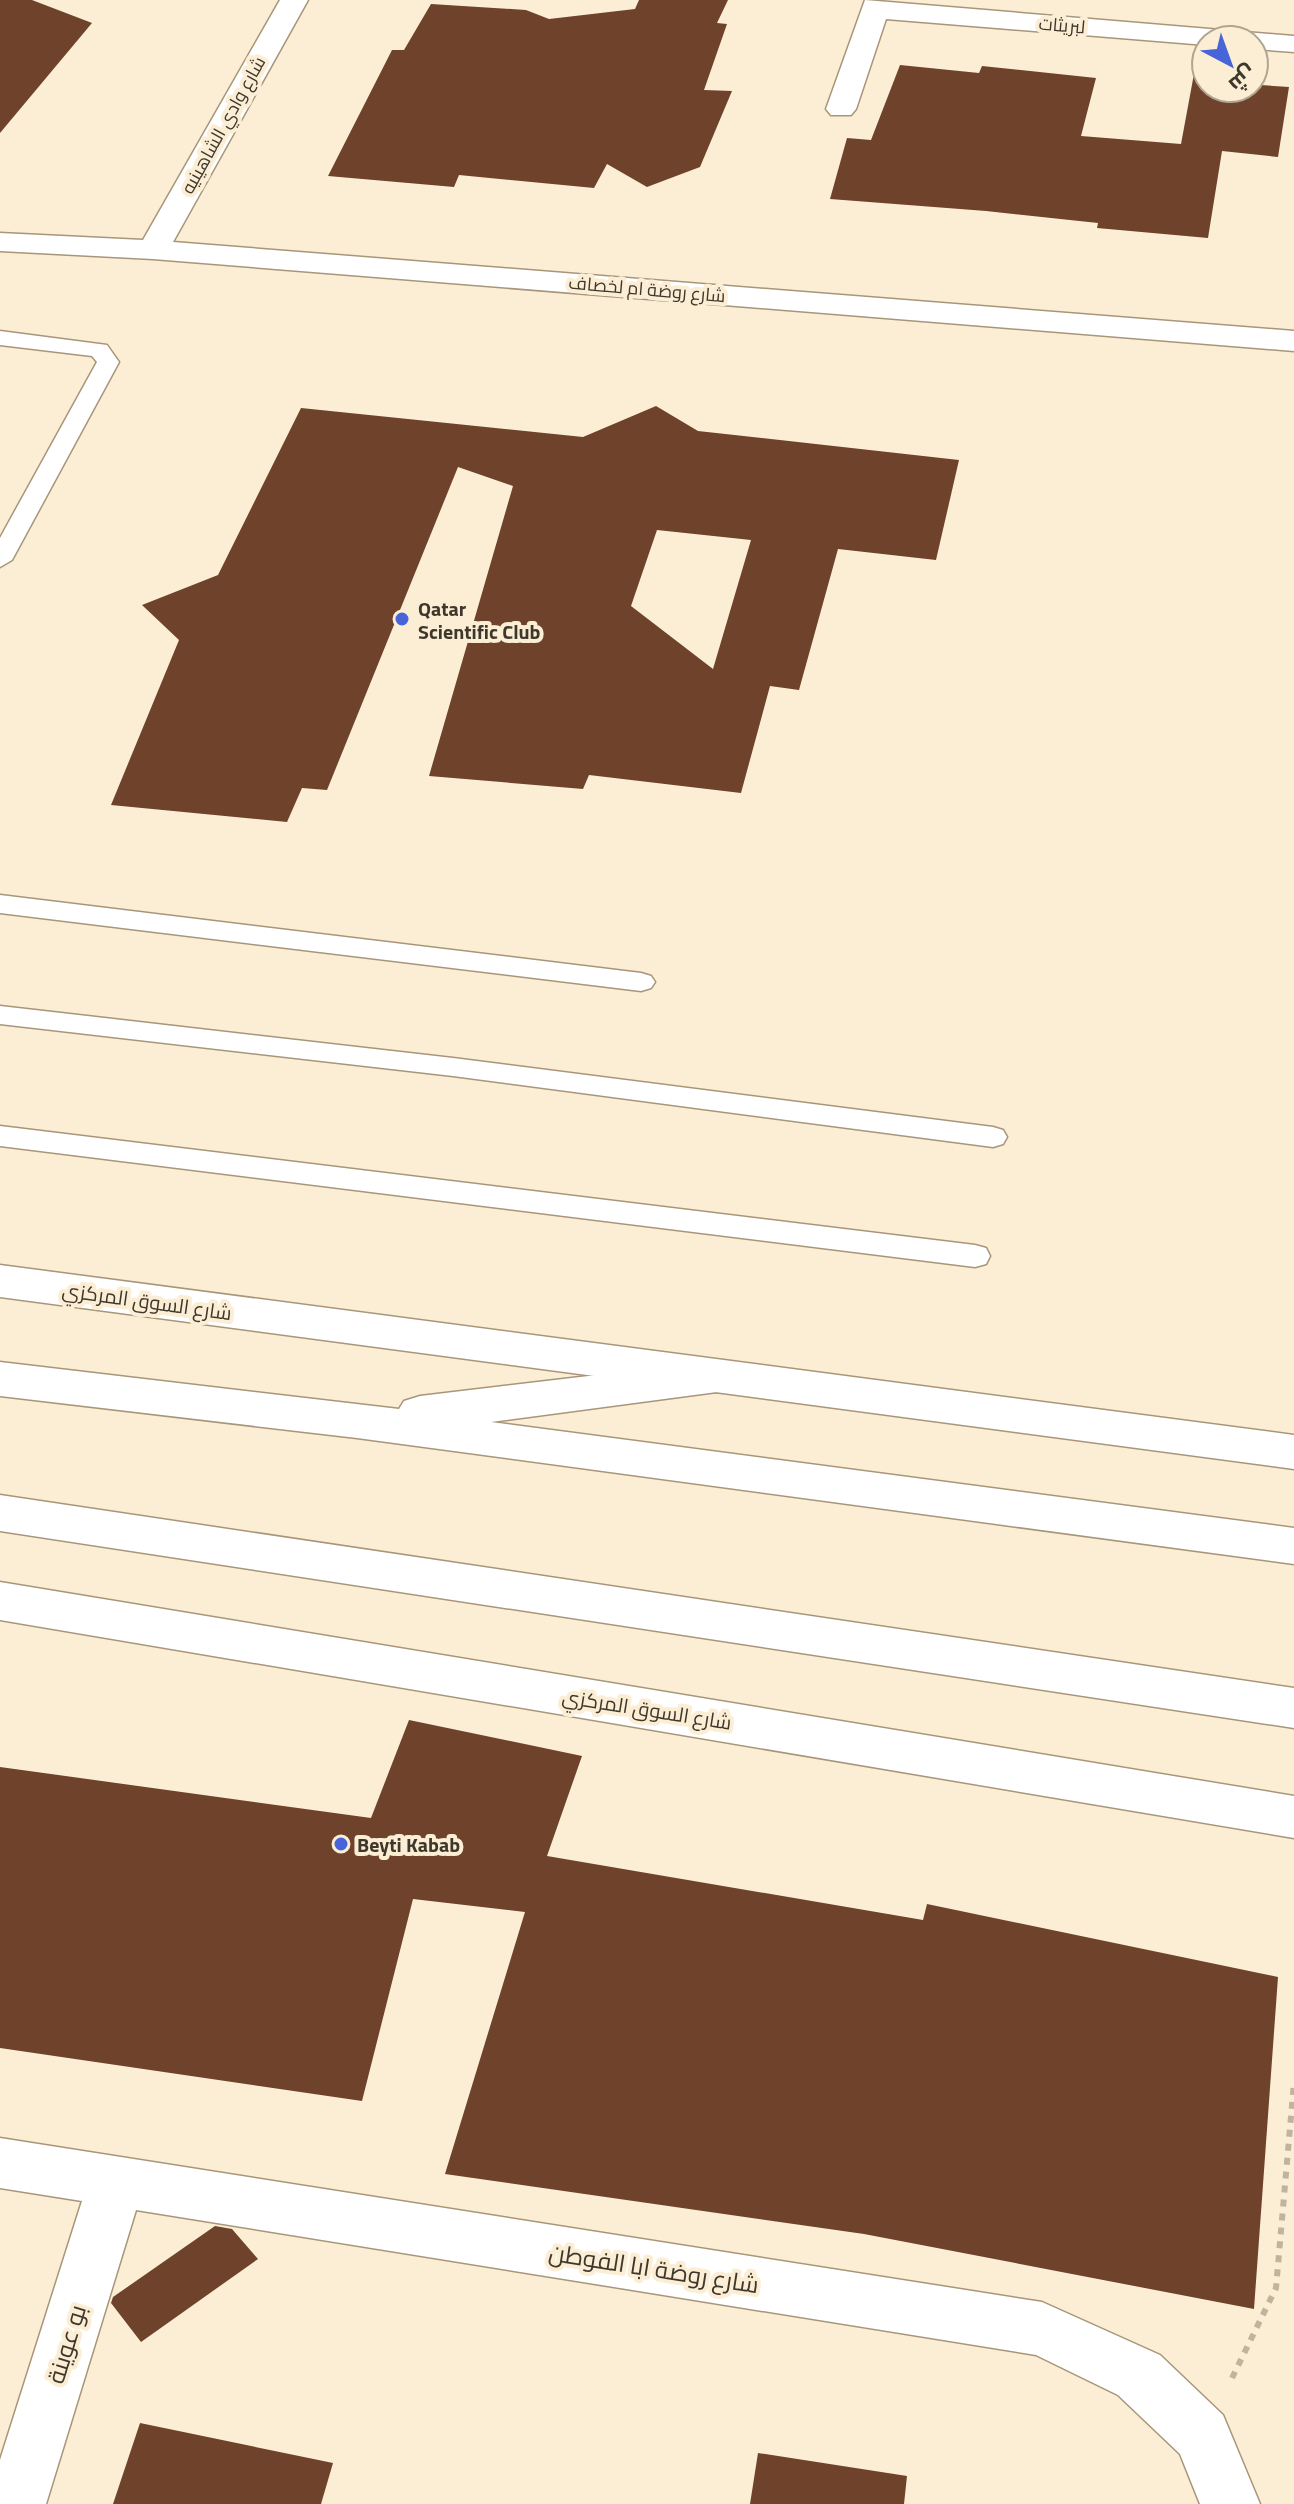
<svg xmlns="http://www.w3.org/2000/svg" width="1294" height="2504" font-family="'Titillium Web',Cairo,sans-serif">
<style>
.building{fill:#6f422c;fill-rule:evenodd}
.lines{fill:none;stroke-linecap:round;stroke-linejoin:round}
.lane-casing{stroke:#a79679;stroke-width:3}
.street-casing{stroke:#a79679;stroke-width:3}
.secondary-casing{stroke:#a79679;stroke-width:3}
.path{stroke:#c0b49f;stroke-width:6;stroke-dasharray:7 7;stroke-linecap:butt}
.lane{fill:#fff;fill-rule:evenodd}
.street{fill:#fff;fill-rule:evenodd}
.secondary{fill:#fff;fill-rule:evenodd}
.poi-dot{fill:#4765d9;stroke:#fceed5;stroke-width:3}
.labels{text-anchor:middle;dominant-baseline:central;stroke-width:8;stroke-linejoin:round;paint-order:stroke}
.far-street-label{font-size:18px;fill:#3e372b;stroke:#fceed5}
.poi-label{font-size:20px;font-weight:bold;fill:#3e372b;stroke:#fceed5;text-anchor:start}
.street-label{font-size:20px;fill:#3e372b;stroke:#fceed5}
.near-street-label{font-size:24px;fill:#3e372b;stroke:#fceed5}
</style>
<rect width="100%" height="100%" fill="#fceed5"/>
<g class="building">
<polygon points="0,0 32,0 92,23 0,133"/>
<polygon points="639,0 728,0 717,23 727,24 704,90 732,91 700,167 647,187 607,164 594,188 459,175 454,187 328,176 392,50 404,50 431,4 526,10 549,19 635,9"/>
<polygon points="1196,63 1206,64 1206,88 1254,88 1254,68 1264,69 1261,85 1289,87 1278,157 1222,151 1208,238 1097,228 1098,223 986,211 830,199 847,138 871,140 900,65 979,73 982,66 1096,78 1081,136 1181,144"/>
<path d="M 656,406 L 698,431 L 959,460 L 936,560 L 838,549 L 799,690 L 770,686 L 741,793 L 589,775 L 583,789 L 429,776 L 513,486 L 458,467 L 327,790 L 302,788 L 287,822 L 111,805 L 179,640 L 142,605 L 218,575 L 301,408 L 583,437 ZM 657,530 L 751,540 L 713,669 L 631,606 Z"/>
<polygon points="409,1720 582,1756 547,1856 923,1920 927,1904 1278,1977 1254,2309 864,2234 445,2174 525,1912 413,1899 362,2101 0,2048 0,1767 371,1818"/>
<polygon points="215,2226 232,2229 258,2259 141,2342 111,2303 113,2297"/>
<polygon points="140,2423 333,2463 321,2504 113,2504"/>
<polygon points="758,2453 907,2476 904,2504 750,2504"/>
</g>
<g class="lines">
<defs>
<g id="lane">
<polygon points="0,331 107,345 119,362 12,560 0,567 0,538 97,362 92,356 0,345"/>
<polygon points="0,895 641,973 651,976 655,982 651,988 641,991 0,913"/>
<polygon points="0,1006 453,1058 993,1127 1003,1130 1007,1137 1003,1144 993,1147 453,1076 0,1024"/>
<polygon points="0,1126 975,1245 986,1248 990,1256 986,1264 975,1267 0,1146"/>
</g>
<g id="street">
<polygon points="280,0 308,0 173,242 1294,331 1294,351 153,259 0,251 0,233 143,240"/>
<polygon points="865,0 1294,36 1294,52 1254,49 1254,40 1206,40 1206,45 886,19 856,109 851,115 831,115 826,109"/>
<polygon points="0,1265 1294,1435 1294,1469 0,1297"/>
<polygon points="0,1582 1294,1796 1294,1838 0,1620"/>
<polygon points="0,2138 1042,2302 1160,2355 1223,2415 1260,2504 1200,2504 1180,2454 1118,2395 1036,2355 136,2210 46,2504 0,2504 0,2460 82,2201 0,2188"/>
</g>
<g id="secondary">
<polygon points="716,1361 732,1366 739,1378 732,1390 491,1422 1294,1528 1294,1564 357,1438 0,1396 0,1362 399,1409 404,1401 420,1396"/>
<polygon points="0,1495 1294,1688 1294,1728 0,1531"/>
</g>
</defs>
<use href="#lane" class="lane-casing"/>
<use href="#street" class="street-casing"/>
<use href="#secondary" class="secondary-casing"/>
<polyline class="path" points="1232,2378 1276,2288 1294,2082"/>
<use href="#lane" class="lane"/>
<use href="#street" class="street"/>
<use href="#secondary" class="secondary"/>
</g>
<g class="poi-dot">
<circle cx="402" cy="619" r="8"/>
<circle cx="341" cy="1844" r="8"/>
</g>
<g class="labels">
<g class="far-street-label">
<text transform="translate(1062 25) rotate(5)">لبريثات</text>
<text transform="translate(223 125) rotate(-61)">شارع وادي الشاهينيه</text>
<text transform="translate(647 289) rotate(5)">شارع روضة ام لخصاف</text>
</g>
<g class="poi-label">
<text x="418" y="608">Qatar<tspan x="418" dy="23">Scientific Club</tspan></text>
<text x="357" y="1844">Beyti Kabab</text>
</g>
<g class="street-label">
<text transform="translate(147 1301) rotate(8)">شارع السوق المركزي</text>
<text transform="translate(647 1709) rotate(9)">شارع السوق المركزي</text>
</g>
<g class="near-street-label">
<text transform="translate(654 2268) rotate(9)">شارع روضة ابا الفوطن</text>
<text transform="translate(66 2344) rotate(-73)">بو عوينة</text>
</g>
</g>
<g transform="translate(1230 64) rotate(139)"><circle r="38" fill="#fceed5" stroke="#b0a591" stroke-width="2"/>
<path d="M0-6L14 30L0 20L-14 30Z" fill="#4765d9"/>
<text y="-12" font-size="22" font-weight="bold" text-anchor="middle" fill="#3e372b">ش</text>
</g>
</svg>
